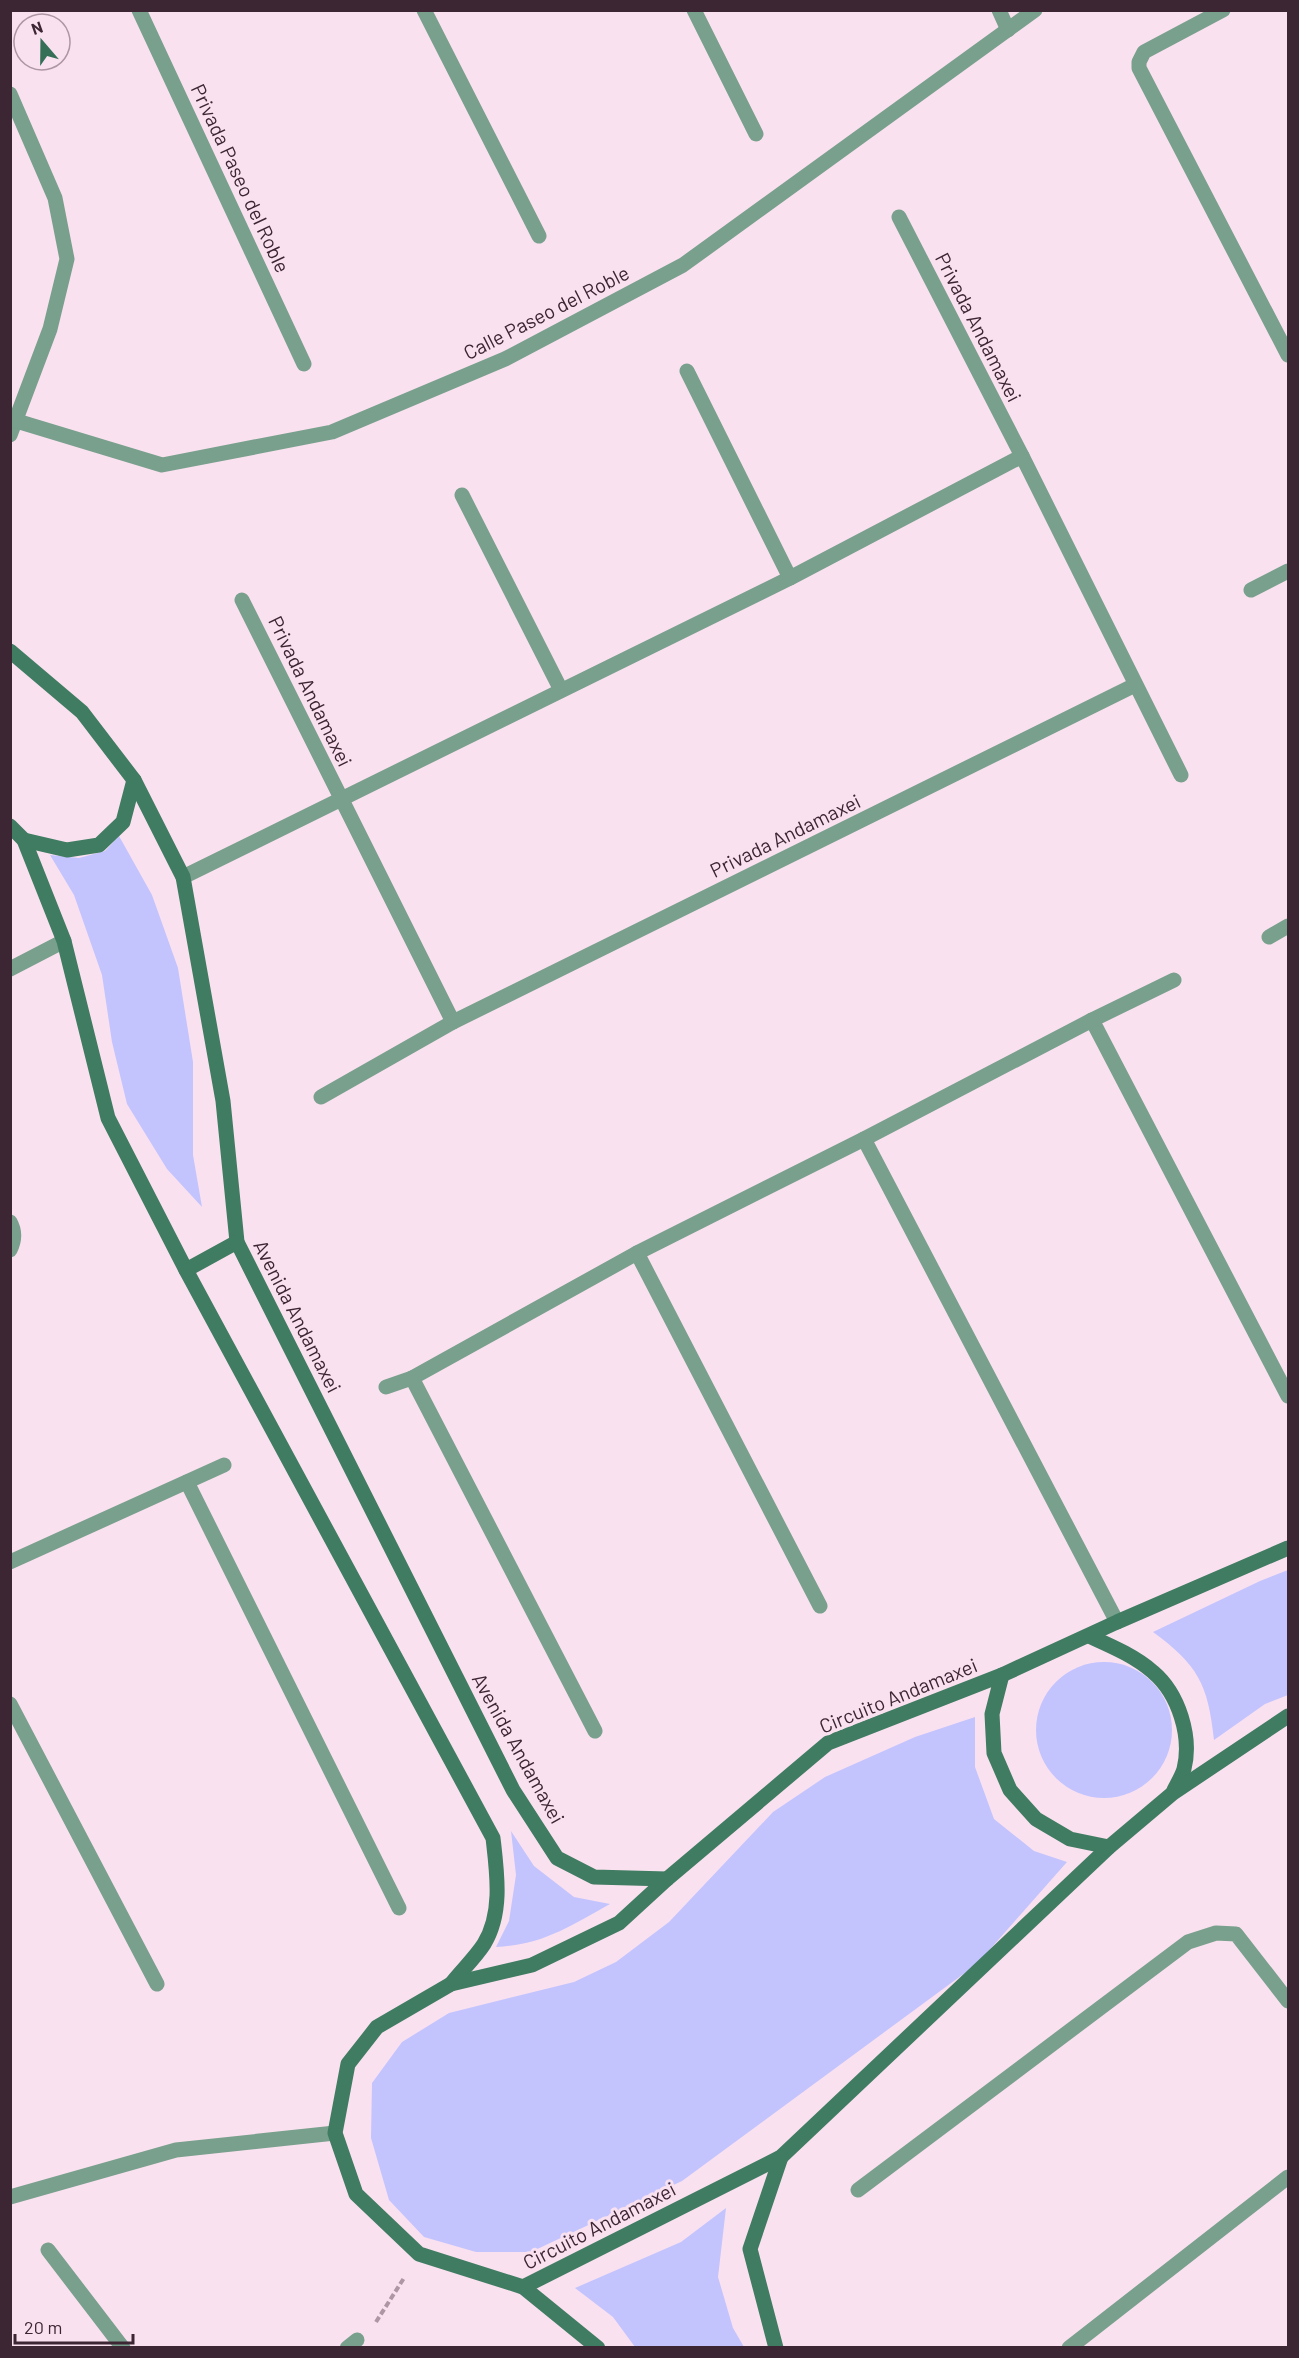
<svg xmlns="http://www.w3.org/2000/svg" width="1299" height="2358" font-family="Barlow,sans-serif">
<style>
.green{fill:#c3c4fe}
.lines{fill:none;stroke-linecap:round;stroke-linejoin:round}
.path{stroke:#ae96a4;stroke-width:4;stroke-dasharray:6 3;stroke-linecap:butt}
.street{stroke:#79a08d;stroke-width:15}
.secondary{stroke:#407c62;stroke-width:15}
.labels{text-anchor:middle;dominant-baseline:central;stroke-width:6;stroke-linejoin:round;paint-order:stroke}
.street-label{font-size:20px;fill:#3d2634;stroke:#fae1ef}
</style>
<rect width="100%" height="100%" fill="#fae1ef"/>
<g class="green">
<polygon points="119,836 152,895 178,968 193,1062 193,1155 202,1207 167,1169 127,1104 112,1042 102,975 74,895 50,855 79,858 105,851"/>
<path d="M 1288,1570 L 1288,1695 L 1265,1704 L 1214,1740 C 1208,1684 1198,1665 1153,1632 L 1260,1581 Z"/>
<circle cx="1104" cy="1730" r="68"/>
<polygon points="975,1717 975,1767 994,1819 1034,1851 1067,1862 977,1964 682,2181 531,2252 476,2252 424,2237 389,2200 371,2138 372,2083 402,2042 449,2013 574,1982 616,1962 669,1922 773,1812 825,1777 915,1737"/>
<path d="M 511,1831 L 534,1866 L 574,1897 L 610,1904 C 570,1926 543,1945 496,1947 L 509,1921 L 516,1875 Z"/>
<polygon points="726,2208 718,2277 733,2328 744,2347 635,2347 613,2317 575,2288 681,2242"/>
</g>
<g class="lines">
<polyline class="path" points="376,2322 404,2278"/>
<g class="street">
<polyline points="139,10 304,364"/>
<polyline points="424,10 539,236"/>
<polyline points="694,10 756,134"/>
<polyline points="999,10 1008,30"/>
<polyline points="1223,10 1144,52 1139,62 1139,68 1288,355"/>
<polyline points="10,94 55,198 67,259 50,329 10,435"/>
<polyline points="899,217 1022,456 1181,775"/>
<polyline points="687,371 790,578"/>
<polyline points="10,419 162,465 332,432 505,359 683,265 1035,10"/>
<polyline points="462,495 561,690"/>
<polyline points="1251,590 1288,571"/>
<polyline points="242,600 453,1022 1135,685"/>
<polyline points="183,877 790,578 1022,456"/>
<polyline points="1269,937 1288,926"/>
<polyline points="10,969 64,941"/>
<polyline points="1092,1020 1288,1396"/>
<polyline points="321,1097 453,1022"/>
<polyline points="864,1139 1117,1622"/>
<path d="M 10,1222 C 15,1231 15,1240 10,1250"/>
<polyline points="637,1253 820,1606"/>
<polyline points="412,1378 595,1731"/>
<polyline points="386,1387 412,1378 637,1253 864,1139 1092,1020 1174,980"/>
<polyline points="187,1482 399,1908"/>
<polyline points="10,1562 224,1465"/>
<polyline points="10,1704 157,1984"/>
<polyline points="858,2190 1188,1942 1216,1933 1236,1934 1288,2001"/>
<polyline points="10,2197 176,2150 335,2133"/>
<polyline points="48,2250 123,2348"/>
<polyline points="347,2348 357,2340"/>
<polyline points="1069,2348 1288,2177"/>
</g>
<g class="secondary">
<polyline points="10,651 82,712 134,780 183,877 223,1101 237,1242 513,1790 557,1858 594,1877 667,1879"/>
<path d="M 10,826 L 24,840 L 64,941 L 108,1118 L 186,1270 L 493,1838 C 497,1873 503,1913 484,1944 C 475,1958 461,1971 451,1984"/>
<polyline points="24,840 67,850 99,845 123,822 134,780"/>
<polyline points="186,1270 237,1242"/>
<path d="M 1089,1636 C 1111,1646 1135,1656 1153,1672 C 1179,1694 1192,1737 1184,1769 C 1182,1776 1177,1784 1174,1790"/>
<polyline points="1002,1675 992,1714 994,1753 1010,1790 1036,1819 1070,1839 1109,1847"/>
<polyline points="523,2287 781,2157 1109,1847 1173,1793 1288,1716"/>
<polyline points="598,2348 523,2287 419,2254 356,2194 335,2133 348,2064 377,2027 451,1984 532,1965 619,1923 667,1879 828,1743 1002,1675 1117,1622 1288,1548"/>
<polyline points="776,2348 750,2249 781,2157"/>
</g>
</g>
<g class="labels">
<g class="street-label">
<text transform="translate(241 178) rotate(65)">Privada Paseo del Roble</text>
<text transform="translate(546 312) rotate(-27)">Calle Paseo del Roble</text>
<text transform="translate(979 327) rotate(63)">Privada Andamaxei</text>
<text transform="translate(311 691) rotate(64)">Privada Andamaxei</text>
<text transform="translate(785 835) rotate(-26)">Privada Andamaxei</text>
<text transform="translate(298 1316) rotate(63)">Avenida Andamaxei</text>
<text transform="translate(898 1695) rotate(-22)">Circuito Andamaxei</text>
<text transform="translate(519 1748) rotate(61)">Avenida Andamaxei</text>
<text transform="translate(599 2225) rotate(-27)">Circuito Andamaxei</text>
</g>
</g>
<rect width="1299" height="2358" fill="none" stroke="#3d2634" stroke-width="24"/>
<g transform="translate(42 42) rotate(340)"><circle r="28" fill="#fae1ef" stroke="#ae96a4" stroke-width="1.5"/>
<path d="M0-4.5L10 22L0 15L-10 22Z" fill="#366f57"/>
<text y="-9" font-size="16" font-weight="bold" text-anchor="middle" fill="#3d2634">N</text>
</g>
<path d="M15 2334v9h118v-9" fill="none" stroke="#3d2634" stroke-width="3"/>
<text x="24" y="2334" font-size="18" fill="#3d2634" stroke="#fae1ef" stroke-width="4.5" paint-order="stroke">20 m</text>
</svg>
